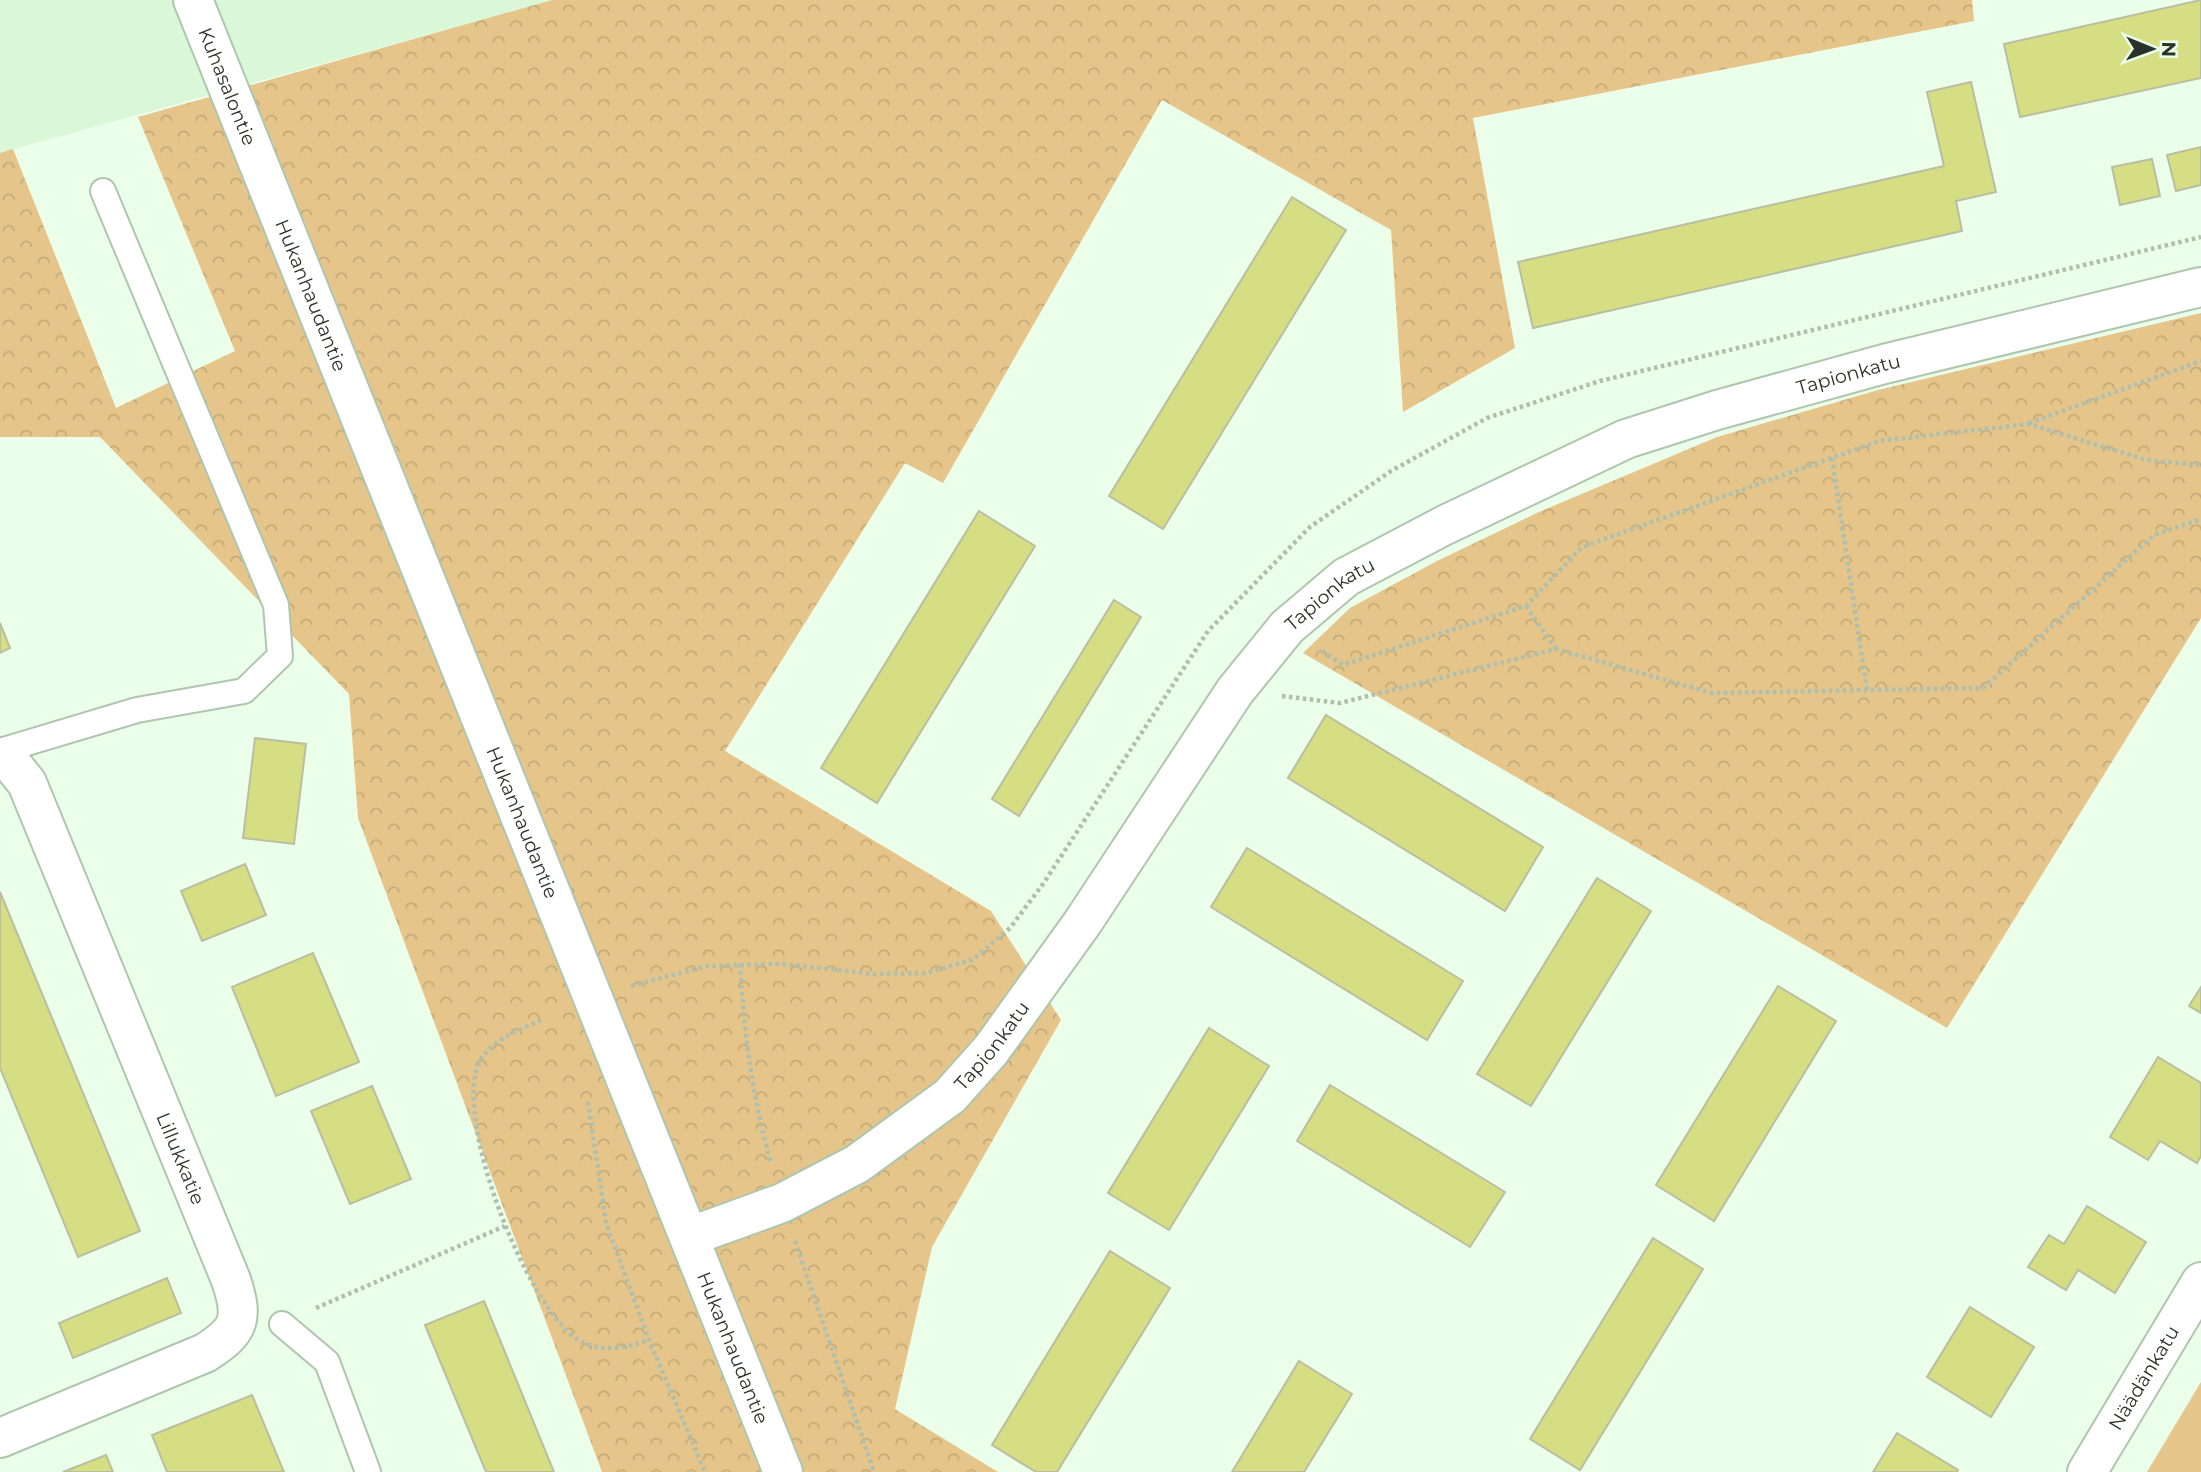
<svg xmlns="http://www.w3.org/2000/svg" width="2201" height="1472" font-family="Montserrat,sans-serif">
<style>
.built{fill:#daf7d8}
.green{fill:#e5c58a}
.forest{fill:url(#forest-crowns)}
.building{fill:#d6de84;stroke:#babea0;stroke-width:2}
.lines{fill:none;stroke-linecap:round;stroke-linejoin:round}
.lane-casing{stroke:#afc6ae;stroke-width:28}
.street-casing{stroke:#afc6ae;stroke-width:42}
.secondary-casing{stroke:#afc6ae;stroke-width:42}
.path{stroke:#afbfae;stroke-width:4.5;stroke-dasharray:3.5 3.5;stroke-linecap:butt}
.lane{stroke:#fff;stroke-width:24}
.street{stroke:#fff;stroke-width:38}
.secondary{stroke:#fff;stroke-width:38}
.labels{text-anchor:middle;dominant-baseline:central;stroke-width:7;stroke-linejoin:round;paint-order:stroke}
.street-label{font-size:19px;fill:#293229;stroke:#ebfeea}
</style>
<defs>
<pattern id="forest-crowns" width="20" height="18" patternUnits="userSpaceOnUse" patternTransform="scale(1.75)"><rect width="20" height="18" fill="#e5c58a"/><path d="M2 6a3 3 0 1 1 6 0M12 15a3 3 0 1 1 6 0" fill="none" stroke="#c4aa77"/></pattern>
</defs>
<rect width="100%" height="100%" fill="#ebfeea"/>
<polygon class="built" points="0,0 552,0 0,153"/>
<polygon class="green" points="2201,1382 2201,1472 2147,1472"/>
<g class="forest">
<polygon points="552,0 1972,0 1974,21 1473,118 1515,348 1403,412 1391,230 1162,100 943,483 905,463 725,751 991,911 1061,1020 932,1247 895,1409 998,1472 602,1472 358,818 349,694 100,437 0,437 0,153 13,149 116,408 235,351 138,117"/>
<polygon points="2201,313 2201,618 1947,1028 1303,653 1350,608 1435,562 1539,512 1717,437 1878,390"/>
</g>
<g class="building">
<polygon points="2201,0 2201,78 2020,117 2004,44"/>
<polygon points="1971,82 1996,192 1956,201 1962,231 1533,328 1518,262 1944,166 1927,92"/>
<polygon points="2201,147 2201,185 2176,191 2167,155"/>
<polygon points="2152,159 2160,196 2120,205 2112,167"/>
<polygon points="1292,197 1346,230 1163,529 1109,496"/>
<polygon points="979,511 1035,546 877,803 821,768"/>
<polygon points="1114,600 1141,617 1019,816 992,799"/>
<polygon points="0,623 10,648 0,653"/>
<polygon points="1326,715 1543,847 1505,911 1288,778"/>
<polygon points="255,738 306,744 294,844 243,838"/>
<polygon points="1247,848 1463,981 1427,1040 1211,907"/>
<polygon points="245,864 266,915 202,941 181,891"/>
<polygon points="1597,878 1651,911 1531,1106 1477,1074"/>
<polygon points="0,892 140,1231 78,1257 0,1068"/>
<polygon points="313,953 359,1062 276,1096 232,987"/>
<polygon points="1778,986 1836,1021 1714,1221 1656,1185"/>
<polygon points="2201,987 2201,1013 2189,1006"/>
<polygon points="1209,1028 1269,1066 1169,1230 1108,1193"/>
<polygon points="2158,1057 2201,1083 2201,1156 2197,1163 2160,1141 2148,1160 2110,1137"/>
<polygon points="1330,1085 1505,1192 1470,1247 1297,1141"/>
<polygon points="372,1086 411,1179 350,1204 311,1111"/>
<polygon points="2087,1206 2146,1242 2115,1293 2078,1270 2066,1290 2028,1267 2049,1235 2064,1244"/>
<polygon points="1653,1238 1703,1269 1580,1470 1530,1439"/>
<polygon points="1110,1251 1170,1288 1057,1472 1036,1472 992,1445"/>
<polygon points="167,1278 181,1313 73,1358 59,1323"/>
<polygon points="484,1301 554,1472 486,1472 425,1325"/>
<polygon points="1970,1307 2034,1347 1991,1417 1927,1377"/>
<polygon points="1299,1361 1352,1394 1304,1472 1232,1472"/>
<polygon points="252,1395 284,1472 167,1472 152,1435"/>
<polygon points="1897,1433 1958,1470 1957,1472 1873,1472"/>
<polygon points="106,1455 113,1472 63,1472"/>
</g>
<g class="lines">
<defs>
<g id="lane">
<polyline points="0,751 137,710 244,691 280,656 276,605 103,191"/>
<polyline points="282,1324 327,1362 368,1472"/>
</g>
<g id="street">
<path id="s1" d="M 0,757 L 10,762 L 27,783 L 231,1280 C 244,1319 240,1331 205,1353 L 0,1438"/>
<path id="s2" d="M 2087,1472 L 2201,1282"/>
</g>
<g id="secondary">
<path id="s3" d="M 193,0 L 783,1472"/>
<path id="s4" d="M 691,1236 L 782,1203 L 857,1164 L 950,1096 L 991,1050 L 1083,922 L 1235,691 L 1287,627 L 1346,577 L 1445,525 L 1626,439 L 1717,410 L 1884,364 L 2201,287"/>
</g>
</defs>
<use href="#lane" class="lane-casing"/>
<use href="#street" class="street-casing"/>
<use href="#secondary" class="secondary-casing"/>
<g class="path">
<polyline points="2029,423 2201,361"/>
<polyline points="1832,458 1867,690"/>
<polyline points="1526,606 1556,649"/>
<polyline points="1322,651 1343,665 1526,606 1582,547 1879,441 2029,424 2146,460 2201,465"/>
<polyline points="1282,696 1340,703 1556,649 1712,693 1983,688 2154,535 2201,519"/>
<path d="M 740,964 C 744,1031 752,1097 771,1163"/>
<polyline points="631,986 707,966 782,964 874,974 926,973 972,960 1010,928 1043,884 1208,631 1310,527 1391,471 1487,418 1600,381 2201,237"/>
<path d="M 541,1020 C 520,1030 492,1039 480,1061 C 451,1116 527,1307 577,1339 C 601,1354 624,1348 649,1340"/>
<polyline points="588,1102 606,1223 649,1340 705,1472"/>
<polyline points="795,1241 874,1472"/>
<polyline points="316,1308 505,1226"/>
</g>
<use href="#lane" class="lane"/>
<use href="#street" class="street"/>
<use href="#secondary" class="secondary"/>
</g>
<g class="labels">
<g class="street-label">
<text stroke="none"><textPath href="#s3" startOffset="93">Kuhasalontie</textPath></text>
<text stroke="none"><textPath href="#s3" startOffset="318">Hukanhaudantie</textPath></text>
<text stroke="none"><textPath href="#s4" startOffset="1496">Tapionkatu</textPath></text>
<text stroke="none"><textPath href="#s4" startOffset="929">Tapionkatu</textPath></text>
<text stroke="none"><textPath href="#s3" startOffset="886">Hukanhaudantie</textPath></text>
<text stroke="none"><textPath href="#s4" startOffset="362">Tapionkatu</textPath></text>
<text stroke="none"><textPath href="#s1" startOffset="444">Lillukkatie</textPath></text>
<text stroke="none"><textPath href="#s3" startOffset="1452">Hukanhaudantie</textPath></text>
<text stroke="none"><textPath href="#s2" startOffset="110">Näädänkatu</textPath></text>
</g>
</g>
<g transform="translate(2152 49) rotate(91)" stroke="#ebfeea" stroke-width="5" paint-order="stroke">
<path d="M0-5L12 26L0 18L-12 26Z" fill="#293229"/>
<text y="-10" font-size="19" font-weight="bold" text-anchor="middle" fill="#293229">N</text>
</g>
</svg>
